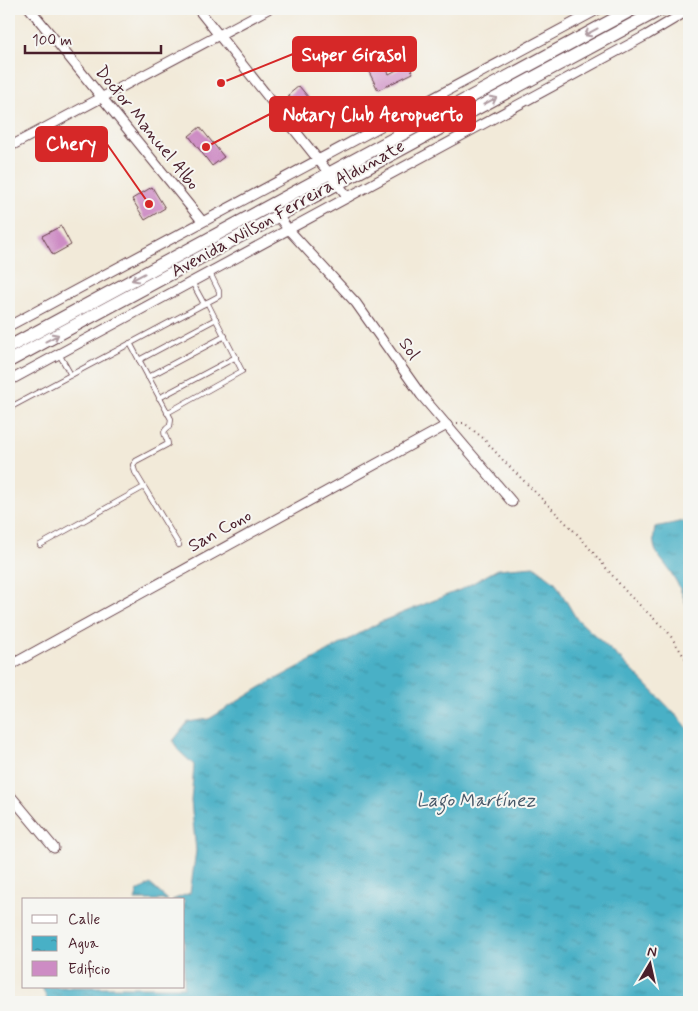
<svg xmlns="http://www.w3.org/2000/svg" width="698" height="1011" font-family="Mynerve,sans-serif">
<style>
.grass{fill:url(#grass-dots);stroke:#7d7c58}
.water{fill:url(#water-ripples);stroke:#496878}
.building{fill:#cd8cc4}
.lines{fill:none;stroke-linecap:round;stroke-linejoin:round}
.service-casing{stroke:#633d45;stroke-width:6}
.minor-casing{stroke:#633d45;stroke-width:11}
.secondary-casing{stroke:#633d45;stroke-width:14}
.path{stroke:#633d45;stroke-width:2;stroke-dasharray:1 4;stroke-linecap:butt}
.service{stroke:#fff;stroke-width:4.5}
.minor{stroke:#fff;stroke-width:9}
.secondary{stroke:#fff;stroke-width:12}
.oneway{stroke:#ae9aa0}
.labels{text-anchor:middle;dominant-baseline:central;stroke-width:4;stroke-linejoin:round;paint-order:stroke}
.street-label{font-size:18px;fill:#4a1f2b;stroke:#f6f6f2}
.water-label{font-size:19px;font-style:italic;fill:#495969;stroke:#f6f6f2}
.leader{fill:none;stroke:#d62828;stroke-width:2}
.callout-dot{fill:#d62828;stroke:#f6f6f2;stroke-width:2}
.callout{fill:#d62828;stroke:#d62828;stroke-width:2}
.callout-label{font-size:19px;text-anchor:middle;font-weight:bold;fill:#fff}
</style>
<defs>
<pattern id="grass-dots" width="8" height="8" patternUnits="userSpaceOnUse" patternTransform="scale(1.25)"><rect width="8" height="8" fill="#b0d984"/><path d="M2 2h.1M6 6h.1" fill="none" stroke="#99ba72" stroke-width="1.8" stroke-linecap="round"/></pattern>
<pattern id="water-ripples" width="26" height="14" patternUnits="userSpaceOnUse" patternTransform="scale(1.25)"><rect width="26" height="14" fill="#48b0c6"/><path d="M2 4q2-2 4 0t4 0M15 11q2-2 4 0t4 0" fill="none" stroke="#3e8fa1"/></pattern>
</defs>
<rect width="100%" height="100%" fill="#f6f6f2"/>
<filter id="ink" filterUnits="userSpaceOnUse"><feTurbulence type="fractalNoise" baseFrequency=".02" numOctaves="2"/><feDisplacementMap in="SourceGraphic" scale="10" xChannelSelector="R" yChannelSelector="G"/><feConvolveMatrix kernelMatrix="1 2 1 2 8 2 1 2 1" color-interpolation-filters="sRGB"/></filter>
<filter id="wash" filterUnits="userSpaceOnUse"><feTurbulence type="fractalNoise" baseFrequency=".0096" numOctaves="4" result="noise"/><feDisplacementMap in="SourceGraphic" scale="20" xChannelSelector="R" yChannelSelector="G"/><feGaussianBlur stdDeviation="1.12" result="paint"/><feColorMatrix in="noise" values="0 0 0 0 0 0 0 0 0 0 0 0 0 0 0 0 0 1.4 0 .05"/><feComposite in="paint" operator="in"/></filter>
<g filter="url(#wash)">
<rect width="100%" height="100%" fill="#f2ead9"/>
<polygon class="grass" points="644,9 648,9 349,170 349,169"/>
<g class="water">
<path d="M 689,520 L 689,611 C 684,600 680,586 673,576 C 660,554 650,555 655,527 Z"/>
<polygon points="534,566 555,582 576,618 626,664 682,721 689,730 689,1002 48,1002 42,987 184,987 184,900 172,900 190,893 196,851 191,801 194,765 178,750 173,741 188,722 209,719 261,687 325,653 380,622 462,589 498,569"/>
<polygon points="150,884 168,900 135,900 138,891"/>
</g>
<g id="blocks">
<g class="building">
<polygon points="375,46 389,74 408,64 413,73 378,90 360,54"/>
<polygon points="299,86 323,115 312,123 288,95"/>
<polygon points="200,127 224,157 212,166 189,136"/>
<polygon points="152,187 165,208 145,220 132,199"/>
<polygon points="61,226 71,245 53,255 42,236"/>
</g>
</g>
</g>
<g filter="url(#ink)">
<use href="#blocks" fill-opacity="0" stroke="#633d45" stroke-width="1"/>
<g class="lines">
<defs>
<g id="service">
<polyline points="192,282 204,304"/>
<path d="M 130,343 L 171,419 L 170,426 C 159,433 167,435 168,444 L 136,461 L 133,465 L 135,472 L 179,545"/>
<polyline points="59,354 71,375"/>
<polyline points="139,360 216,319"/>
<polyline points="148,377 225,336"/>
<polyline points="159,398 236,357"/>
<polyline points="9,408 219,296 219,291 210,273"/>
<polyline points="167,413 242,371 207,302"/>
<polyline points="40,545 144,487"/>
</g>
<g id="minor">
<polyline points="30,9 202,221"/>
<polyline points="198,9 348,197"/>
<polyline points="9,147 268,9"/>
<polyline points="278,216 288,229 356,303 421,395 512,502"/>
<polyline points="9,326 599,9"/>
<polyline points="9,381 647,35 689,10"/>
<polyline points="9,666 447,425"/>
<polyline points="9,794 54,848"/>
</g>
<g id="secondary">
<polyline points="9,347 633,9"/>
<polyline points="9,361 661,9"/>
</g>
</defs>
<use href="#service" class="service-casing"/>
<use href="#minor" class="minor-casing"/>
<use href="#secondary" class="secondary-casing"/>
<polyline class="path" points="457,423 464,423 483,438 501,458 580,537 628,594 668,632 689,664"/>
<use href="#service" class="service"/>
<use href="#minor" class="minor"/>
<use href="#secondary" class="secondary"/>
</g>
<defs><path id="oneway-shaft" d="M-6 0H5M1.5-3L5.5 0L1.5 3" fill="none" stroke-width="1.6" stroke-linecap="round" stroke-linejoin="round" transform="scale(1.25)"/></defs>
<g class="oneway">
<use href="#oneway-shaft" transform="translate(591 32) rotate(152)"/>
<use href="#oneway-shaft" transform="translate(490 101) rotate(-28)"/>
<use href="#oneway-shaft" transform="translate(138 277) rotate(152)"/>
<use href="#oneway-shaft" transform="translate(52 338) rotate(-28)"/>
</g>
</g>
<g class="labels">
<g class="street-label">
<text transform="translate(147 128) rotate(51)">Doctor Manuel Albo</text>
<text transform="translate(288 209) rotate(-29)">Avenida Wilson Ferreira Aldunate</text>
<text transform="translate(409 349) rotate(55)">Sol</text>
<text transform="translate(220 531) rotate(-29)">San Cono</text>
</g>
<g class="water-label">
<text x="476" y="800">Lago Martínez</text>
</g>
</g>
<path class="leader" d="M221 83L293 54M206 147L270 114M149 204L107 144"/>
<g class="callout-dot">
<circle cx="221" cy="83" r="5"/>
<circle cx="206" cy="147" r="5"/>
<circle cx="149" cy="204" r="5"/>
</g>
<g class="callout">
<rect x="293" y="37" width="123" height="34" rx="5"/>
<rect x="270" y="97" width="205" height="34" rx="5"/>
<rect x="36" y="127" width="71" height="34" rx="5"/>
</g>
<g class="callout-label">
<text x="354" y="61">Super Girasol</text>
<text x="373" y="121">Notary Club Aeropuerto</text>
<text x="71" y="150">Chery</text>
</g>
<rect width="698" height="1011" fill="none" stroke="#f6f6f2" stroke-width="30"/>
<rect x="22" y="898" width="162" height="90" fill="#f6f6f2" stroke="#b1a0a2"/>
<rect x="32" y="915" width="25" height="8" fill="#ffffff" stroke="#b1a0a2"/>
<text x="68" y="924" font-size="15" fill="#4a1f2b">Calle</text>
<rect x="32" y="936" width="25" height="15" fill="url(#water-ripples)" stroke="#b1a0a2"/>
<text x="68" y="948" font-size="15" fill="#4a1f2b">Agua</text>
<rect x="32" y="961" width="25" height="15" fill="#cd8cc4" stroke="#b1a0a2"/>
<text x="68" y="974" font-size="15" fill="#4a1f2b">Edificio</text>
<g transform="translate(650 964) rotate(9)" stroke="#f6f6f2" stroke-width="4" paint-order="stroke">
<path d="M0-4L9 19L0 12L-9 19Z" fill="#4a1f2b"/>
<text y="-8" font-size="14" font-weight="bold" text-anchor="middle" fill="#4a1f2b">N</text>
</g>
<path d="M25 45v8h136v-8" fill="none" stroke="#4a1f2b" stroke-width="2.5"/>
<text x="32" y="45" font-size="15" fill="#4a1f2b" stroke="#f6f6f2" stroke-width="4" paint-order="stroke">100 m</text>
</svg>
